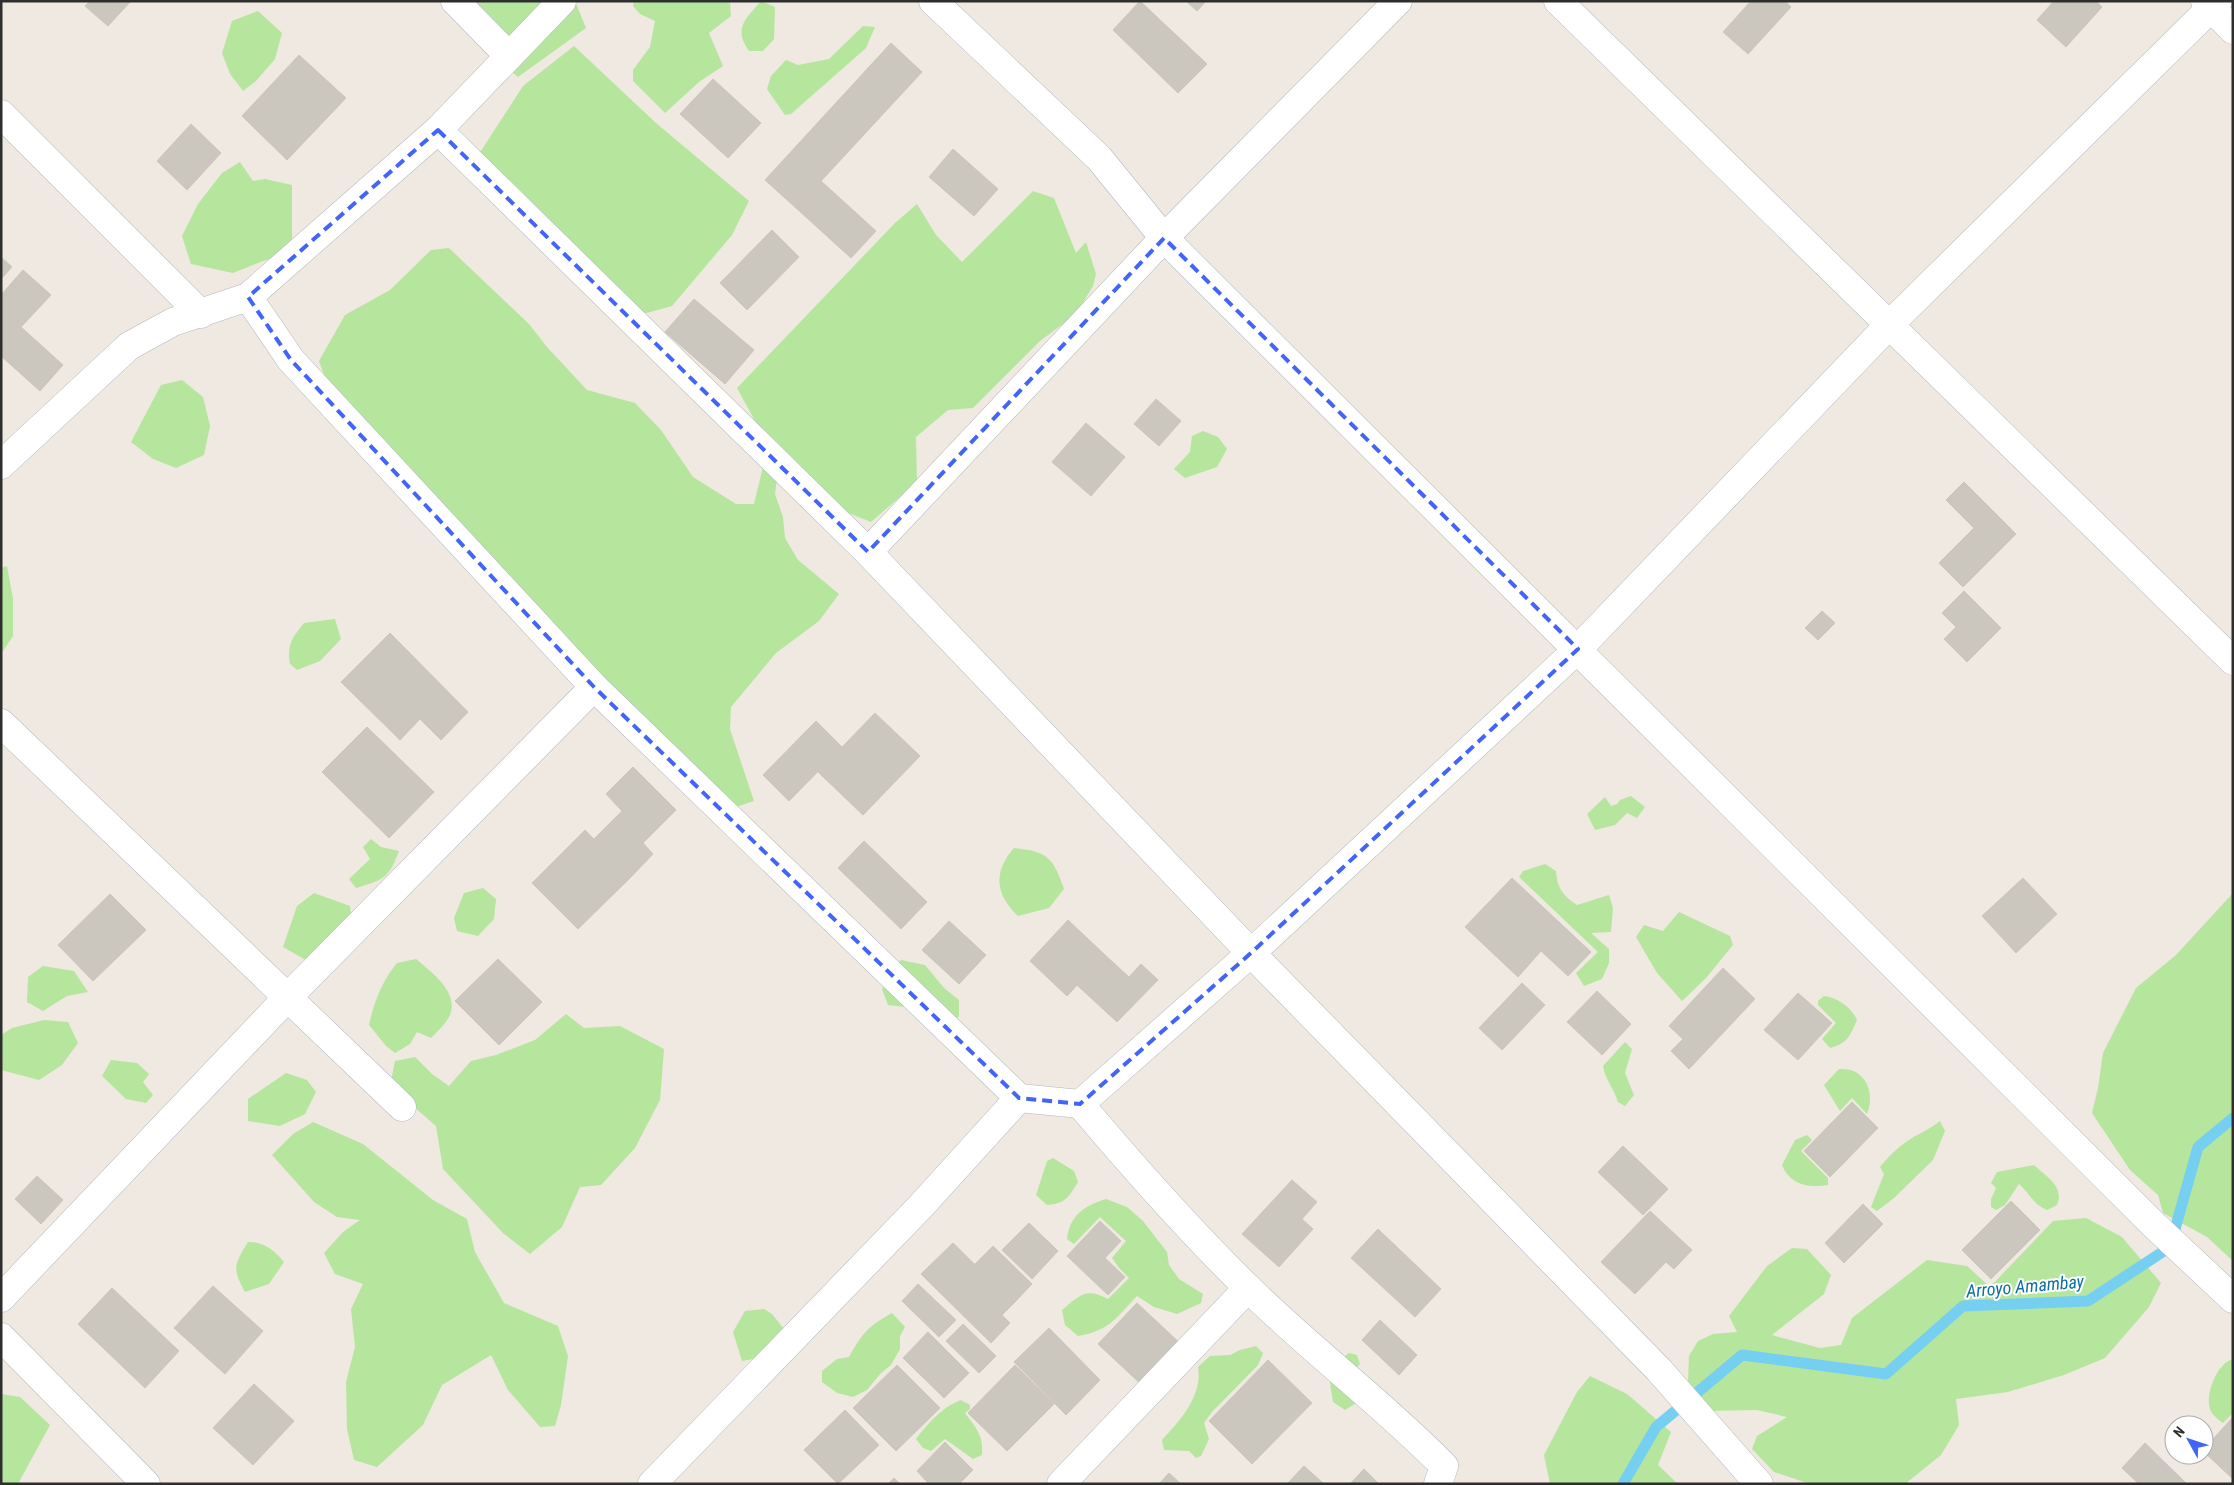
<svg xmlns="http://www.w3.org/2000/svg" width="2234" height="1485" font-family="'Roboto Condensed',sans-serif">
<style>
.green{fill:#b6e59e}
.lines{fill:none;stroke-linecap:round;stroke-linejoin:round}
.stream{stroke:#75cff0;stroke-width:11}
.building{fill:#cbc7bf;stroke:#cbc5ba}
.minor-casing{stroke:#b4b7c1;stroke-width:29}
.minor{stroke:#fff;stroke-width:28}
.marked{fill:none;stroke:#4264fb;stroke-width:4;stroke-dasharray:10 6;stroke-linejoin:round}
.labels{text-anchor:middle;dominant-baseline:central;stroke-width:4;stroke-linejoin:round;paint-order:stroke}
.water-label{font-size:18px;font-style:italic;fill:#0d6fa3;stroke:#fff}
</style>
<rect width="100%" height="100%" fill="#efe9e1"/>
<g class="green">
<polygon points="441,1 575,1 586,28 518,77 482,46"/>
<polygon points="634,1 730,1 731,16 709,33 723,66 699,82 665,113 633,81 633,70 650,47 655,21 640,14 633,6"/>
<path d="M 761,1 L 775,7 L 774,39 L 763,51 L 749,51 C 733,28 745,20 761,1 Z"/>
<polygon points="258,11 282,33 275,59 256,81 243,91 230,74 222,53 232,21"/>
<polygon points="863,26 875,27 866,48 791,114 785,115 767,89 771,76 786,60 798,65 829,59"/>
<polygon points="574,46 656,123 749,201 732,235 672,306 643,314 479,154 523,86"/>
<polygon points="240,162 253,181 265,179 292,185 292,245 282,256 263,261 233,273 191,264 182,236 198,204 222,173"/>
<polygon points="1033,191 1054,198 1076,253 1086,242 1096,274 1093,286 1076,314 1040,341 973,408 948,410 916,437 917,482 871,522 838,509 767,443 737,388 895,223 917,204 936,235 962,262"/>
<polygon points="449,248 529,324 547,347 587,390 635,403 661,430 693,477 736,504 754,504 763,467 777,479 775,494 783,517 785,538 798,560 839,594 819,621 776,653 731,707 730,729 754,801 733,808 341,421 319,361 345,315 390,290 431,250"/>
<polygon points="182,380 203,397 210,426 204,455 176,468 153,459 131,442 161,385"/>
<polygon points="1203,431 1218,437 1227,449 1217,467 1185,478 1174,469 1190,452 1192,436"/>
<polygon points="7,566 13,599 13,636 1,654 1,568"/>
<path d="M 335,619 L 341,639 L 320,661 L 297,670 L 290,664 C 287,644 292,638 304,623 Z"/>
<polygon points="1631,796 1645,807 1637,818 1627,813 1615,825 1595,830 1587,814 1605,797 1611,806 1617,804 1620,800"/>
<path d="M 371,839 L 381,847 L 399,851 C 388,880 384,879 356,888 L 349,879 L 370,859 L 363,847 Z"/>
<path d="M 1014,848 C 1048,851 1053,858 1064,889 L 1049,908 L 1018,916 C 995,894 993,872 1014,848 Z"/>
<path d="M 1545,864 L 1556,871 C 1557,888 1563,896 1577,905 L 1609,895 L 1613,908 L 1611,932 L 1591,933 L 1609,949 L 1609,963 L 1602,979 L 1584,986 L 1576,973 L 1598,952 L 1519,877 L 1523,871 Z"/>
<polygon points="483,888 496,899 494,919 478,936 457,931 454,918 464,893"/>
<polygon points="314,893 350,906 353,936 318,967 283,947 297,906"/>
<polygon points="2233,893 2233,1261 2207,1237 2163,1213 2158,1195 2130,1170 2092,1113 2098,1088 2103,1053 2136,988 2176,955"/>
<polygon points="1679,912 1730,936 1733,945 1706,978 1682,1001 1657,973 1636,937 1644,925 1663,931"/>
<path d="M 416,959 C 431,972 461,993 449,1017 C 445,1024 437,1032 431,1038 L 417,1032 L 410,1044 L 395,1053 L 386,1046 L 369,1025 C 374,1002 382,981 397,963 Z"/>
<polygon points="901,960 925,965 944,988 959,1000 959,1016 943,1031 905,1007 888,1005 882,989 891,968"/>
<polygon points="43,966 74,971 88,992 67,996 43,1011 27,1002 28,977"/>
<path d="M 1824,996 C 1837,997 1852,1008 1857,1020 C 1850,1036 1848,1043 1830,1048 L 1822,1039 L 1836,1023 L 1818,1005 L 1818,1001 Z"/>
<polygon points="566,1014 584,1028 620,1026 664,1049 660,1100 635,1148 601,1185 580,1187 562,1227 530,1254 503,1233 443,1169 436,1126 390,1086 395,1061 415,1057 432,1074 449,1086 471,1061 496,1055 535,1040"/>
<polygon points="44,1020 68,1022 78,1043 62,1065 39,1080 1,1070 1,1035 12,1028"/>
<path d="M 1625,1042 L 1632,1049 L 1625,1073 L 1634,1095 L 1625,1106 L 1618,1102 C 1614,1088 1605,1080 1603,1066 Z"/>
<polygon points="111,1060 137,1063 149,1074 143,1082 153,1095 146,1103 126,1099 102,1076"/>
<path d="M 1839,1069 C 1865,1067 1876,1092 1867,1114 L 1852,1098 L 1840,1111 L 1824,1085 Z"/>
<polygon points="286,1073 307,1080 316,1092 305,1114 280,1126 248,1121 248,1099"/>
<path d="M 1940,1121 L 1945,1131 L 1933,1160 L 1894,1198 L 1877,1211 L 1871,1207 L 1884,1174 L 1880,1167 C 1887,1158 1896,1149 1906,1142 C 1917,1134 1929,1130 1940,1121 Z"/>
<polygon points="313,1122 363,1144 433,1200 467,1219 475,1252 504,1303 558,1326 568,1356 561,1405 555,1426 540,1427 508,1390 491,1355 442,1385 423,1425 377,1467 354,1460 347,1429 346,1382 355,1347 351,1309 363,1284 335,1274 324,1253 343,1232 360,1220 337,1217 314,1202 272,1155 293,1134"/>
<path d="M 1807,1135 L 1812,1140 L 1801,1151 L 1828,1178 L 1828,1185 C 1808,1188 1790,1185 1782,1165 L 1795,1140 Z"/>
<path d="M 1053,1158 L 1074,1171 L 1078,1182 C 1069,1197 1065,1204 1047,1205 L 1036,1195 L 1047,1161 Z"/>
<path d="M 2034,1165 C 2046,1176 2065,1187 2057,1205 L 2047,1210 C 2032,1203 2031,1195 2019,1184 L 2005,1205 L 1996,1210 L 1991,1207 L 1991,1199 L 1996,1188 L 1991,1183 L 1997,1172 Z"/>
<path d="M 1106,1199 L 1127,1207 L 1143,1221 L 1167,1252 L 1169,1265 L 1179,1279 L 1203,1294 L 1201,1303 L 1177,1314 L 1154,1307 L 1137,1296 C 1117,1317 1109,1331 1078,1336 L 1065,1325 L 1062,1310 C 1080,1295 1086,1287 1108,1299 L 1129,1278 L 1119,1268 L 1112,1258 L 1126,1241 L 1100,1217 L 1074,1244 L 1067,1239 C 1070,1215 1084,1206 1106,1199 Z"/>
<polygon points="2086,1218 2122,1237 2161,1283 2149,1307 2105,1358 2064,1375 2008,1392 1956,1399 1959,1425 1941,1455 1905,1484 1810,1484 1774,1472 1752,1449 1757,1436 1787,1417 1757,1410 1710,1411 1688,1382 1689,1356 1698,1341 1713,1334 1737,1332 1729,1316 1767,1266 1792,1248 1807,1249 1831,1275 1824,1294 1772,1335 1820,1348 1841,1345 1852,1318 1927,1260 1967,1266 1990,1287 2053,1221"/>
<path d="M 248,1242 C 264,1241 275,1251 284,1262 L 269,1284 L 245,1292 C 232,1268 234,1265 248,1242 Z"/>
<polygon points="764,1309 772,1314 784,1329 769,1356 742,1361 733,1332 745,1311"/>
<path d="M 892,1313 L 905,1327 L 900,1336 L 900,1349 L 891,1365 L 881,1373 L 867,1390 L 853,1397 L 837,1393 L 822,1382 L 822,1371 L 837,1359 L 849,1357 C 862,1334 868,1326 892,1313 Z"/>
<path d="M 1256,1346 L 1263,1353 L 1258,1365 L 1212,1412 L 1204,1423 L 1209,1439 L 1201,1456 L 1196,1458 L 1189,1451 L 1164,1450 L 1162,1440 C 1180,1421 1203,1395 1198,1367 L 1210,1356 L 1230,1355 L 1240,1350 Z"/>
<path d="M 1349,1353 L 1357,1355 L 1360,1364 L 1349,1375 L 1358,1402 L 1345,1410 L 1333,1402 C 1329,1376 1326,1370 1349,1353 Z"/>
<path d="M 2233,1359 L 2233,1413 L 2223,1423 C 2218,1419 2212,1415 2210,1409 C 2205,1394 2217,1363 2233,1359 Z"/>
<polygon points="1590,1376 1627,1394 1671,1432 1658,1465 1678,1484 1550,1484 1544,1455 1577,1392"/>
<polygon points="1,1394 20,1397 50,1425 18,1484 1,1484"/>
<path d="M 961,1400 L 970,1405 L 970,1409 L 965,1413 C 976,1428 984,1436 982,1455 L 973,1459 L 945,1439 L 931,1451 L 923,1448 L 916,1439 C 928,1423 942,1407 961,1400 Z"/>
</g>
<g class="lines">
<polyline class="stream" points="1623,1484 1656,1427 1742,1355 1886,1374 1963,1306 2088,1301 2170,1247 2198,1147 2233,1118"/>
</g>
<g class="building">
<polygon points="90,1 131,1 108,26 85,6"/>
<polygon points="1140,1 1207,64 1178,93 1113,30"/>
<polygon points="1186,1 1206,1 1197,11"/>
<polygon points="1751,1 1785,1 1791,7 1748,54 1723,32"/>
<polygon points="2054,1 2096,1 2102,7 2066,47 2037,20"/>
<polygon points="891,43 922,72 796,208 765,180"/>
<polygon points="299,55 346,98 287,160 242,116"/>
<polygon points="713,79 761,123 728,158 680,114"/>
<polygon points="191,124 221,153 187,190 157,161"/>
<polygon points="953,149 998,189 974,216 929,177"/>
<polygon points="821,181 876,231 851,258 796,208"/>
<polygon points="772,230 799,257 747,310 720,283"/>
<polygon points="1,257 12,267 1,279"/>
<polygon points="23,270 51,295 21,327 63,365 40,391 1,356 1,295"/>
<polygon points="694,299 754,350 725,384 665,332"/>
<polygon points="1156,399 1181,421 1159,446 1134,424"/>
<polygon points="1086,423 1125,457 1091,496 1052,462"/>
<polygon points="1964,482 2016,534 1963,587 1939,563 1974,528 1946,500"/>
<polygon points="1964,591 2001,628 1967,662 1944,639 1956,627 1942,613"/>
<polygon points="1822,611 1835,623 1818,640 1805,628"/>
<polygon points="390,633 468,712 441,740 420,719 400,740 341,682"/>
<polygon points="875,713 920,756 863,815 818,772"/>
<polygon points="816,721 842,747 789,801 763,775"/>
<polygon points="367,727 434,792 389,838 322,772"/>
<polygon points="633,767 676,810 643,843 653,854 631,877 594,839 622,811 606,794"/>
<polygon points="585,830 631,877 578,929 532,883"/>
<polygon points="864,841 927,902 901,929 838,868"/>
<polygon points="1512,878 1591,952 1568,976 1541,951 1518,977 1465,927"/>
<polygon points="2023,878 2057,914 2016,953 1982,916"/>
<polygon points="110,894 146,930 93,981 58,945"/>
<polygon points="1068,920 1105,955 1067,996 1030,961"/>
<polygon points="949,921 986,955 959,984 922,950"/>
<polygon points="1105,955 1129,977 1141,964 1158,980 1117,1022 1077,985"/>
<polygon points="498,959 542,1002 499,1045 455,1001"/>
<polygon points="1723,968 1755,999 1689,1069 1671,1051 1683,1039 1669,1026"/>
<polygon points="1522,983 1545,1005 1502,1050 1479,1028"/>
<polygon points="1597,991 1631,1024 1602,1055 1567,1022"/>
<polygon points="1798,993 1832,1023 1798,1060 1764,1030"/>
<polygon points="1852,1102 1878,1128 1830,1177 1804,1151"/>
<polygon points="1623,1146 1668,1189 1643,1215 1598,1172"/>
<polygon points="37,1176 63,1200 41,1224 15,1199"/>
<polygon points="1292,1180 1317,1202 1302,1219 1313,1229 1279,1267 1242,1234"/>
<polygon points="2011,1201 2040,1230 1991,1279 1962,1250"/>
<polygon points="1863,1204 1883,1224 1844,1263 1825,1243"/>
<polygon points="1650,1211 1692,1250 1674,1269 1666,1262 1635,1294 1601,1262"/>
<polygon points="1100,1221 1121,1241 1105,1258 1125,1277 1108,1295 1067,1256"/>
<polygon points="1029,1223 1058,1251 1032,1279 1002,1250"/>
<polygon points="1378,1229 1441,1289 1415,1317 1351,1258"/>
<polygon points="953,1243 1014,1303 1002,1315 1010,1323 991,1343 921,1274"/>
<polygon points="993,1246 1032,1284 1014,1303 975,1264"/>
<polygon points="918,1284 956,1320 939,1337 902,1301"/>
<polygon points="213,1286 263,1331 225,1374 174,1328"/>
<polygon points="112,1288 179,1351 145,1388 78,1324"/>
<polygon points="1137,1303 1183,1346 1144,1387 1098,1344"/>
<polygon points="1380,1320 1417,1355 1399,1375 1362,1340"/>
<polygon points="963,1324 996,1356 979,1373 946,1341"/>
<polygon points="1049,1328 1100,1380 1066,1415 1014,1362"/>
<polygon points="928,1332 969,1373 944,1398 903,1358"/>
<polygon points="1268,1360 1312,1403 1252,1464 1209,1421"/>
<polygon points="897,1365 940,1408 896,1451 853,1408"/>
<polygon points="1015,1365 1054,1404 1007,1451 968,1413"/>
<polygon points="254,1384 294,1421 253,1465 213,1428"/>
<polygon points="845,1410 879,1445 838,1484 804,1450"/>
<polygon points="2233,1417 2233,1479 2204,1452 2204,1449"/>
<polygon points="945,1442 973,1470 959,1484 929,1484 917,1471"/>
<polygon points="2145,1443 2187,1484 2139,1484 2122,1468"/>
<polygon points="1304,1466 1324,1484 1287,1484"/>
<polygon points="1364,1469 1379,1484 1350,1484"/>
<polygon points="1169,1473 1181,1484 1159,1484"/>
<polygon points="894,1478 900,1484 888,1484"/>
</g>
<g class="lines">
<defs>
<g id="minor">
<polyline points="455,1 509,56"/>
<polyline points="933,1 1099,158 1164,238 2153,1224 2233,1299"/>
<polyline points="1558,1 2233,661"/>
<polyline points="2205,1 2233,30"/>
<polyline points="1,114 201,314"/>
<polyline points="438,130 868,552 1251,953 1659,1370 1759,1484"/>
<polyline points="248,297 291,360 594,687 1019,1098"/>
<polyline points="1,465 129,346 173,322 248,297 438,130 562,1"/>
<polyline points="868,552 1164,238 1398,1"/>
<polyline points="1,723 402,1107"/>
<path d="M 1080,1104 C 1133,1167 1189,1230 1248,1288 C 1311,1350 1382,1403 1444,1466 L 1438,1484"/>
<polyline points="1,1298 287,998 594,687"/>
<polyline points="1,1337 146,1484"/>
<polyline points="652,1484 921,1206 1019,1098 1080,1104 1251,953 1578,649 1890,324 2218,1"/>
<polyline points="1061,1484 1248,1288"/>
</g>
</defs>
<use href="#minor" class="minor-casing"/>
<use href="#minor" class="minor"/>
</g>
<path class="marked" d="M 438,130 L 868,552 L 1164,238 L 1578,649 L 1251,953 L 1080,1104 L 1019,1098 L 594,687 L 291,360 L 248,297 Z"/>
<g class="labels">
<g class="water-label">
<text transform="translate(2025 1286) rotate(-5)">Arroyo Amambay</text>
</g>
</g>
<rect width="2234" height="1485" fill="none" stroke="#2e2e2e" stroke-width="5"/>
<g transform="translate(2189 1440) rotate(310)"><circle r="24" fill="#ffffff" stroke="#ababab"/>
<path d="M0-4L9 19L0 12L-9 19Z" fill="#4264fb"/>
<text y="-8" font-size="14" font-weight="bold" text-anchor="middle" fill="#2e2e2e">N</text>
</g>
</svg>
